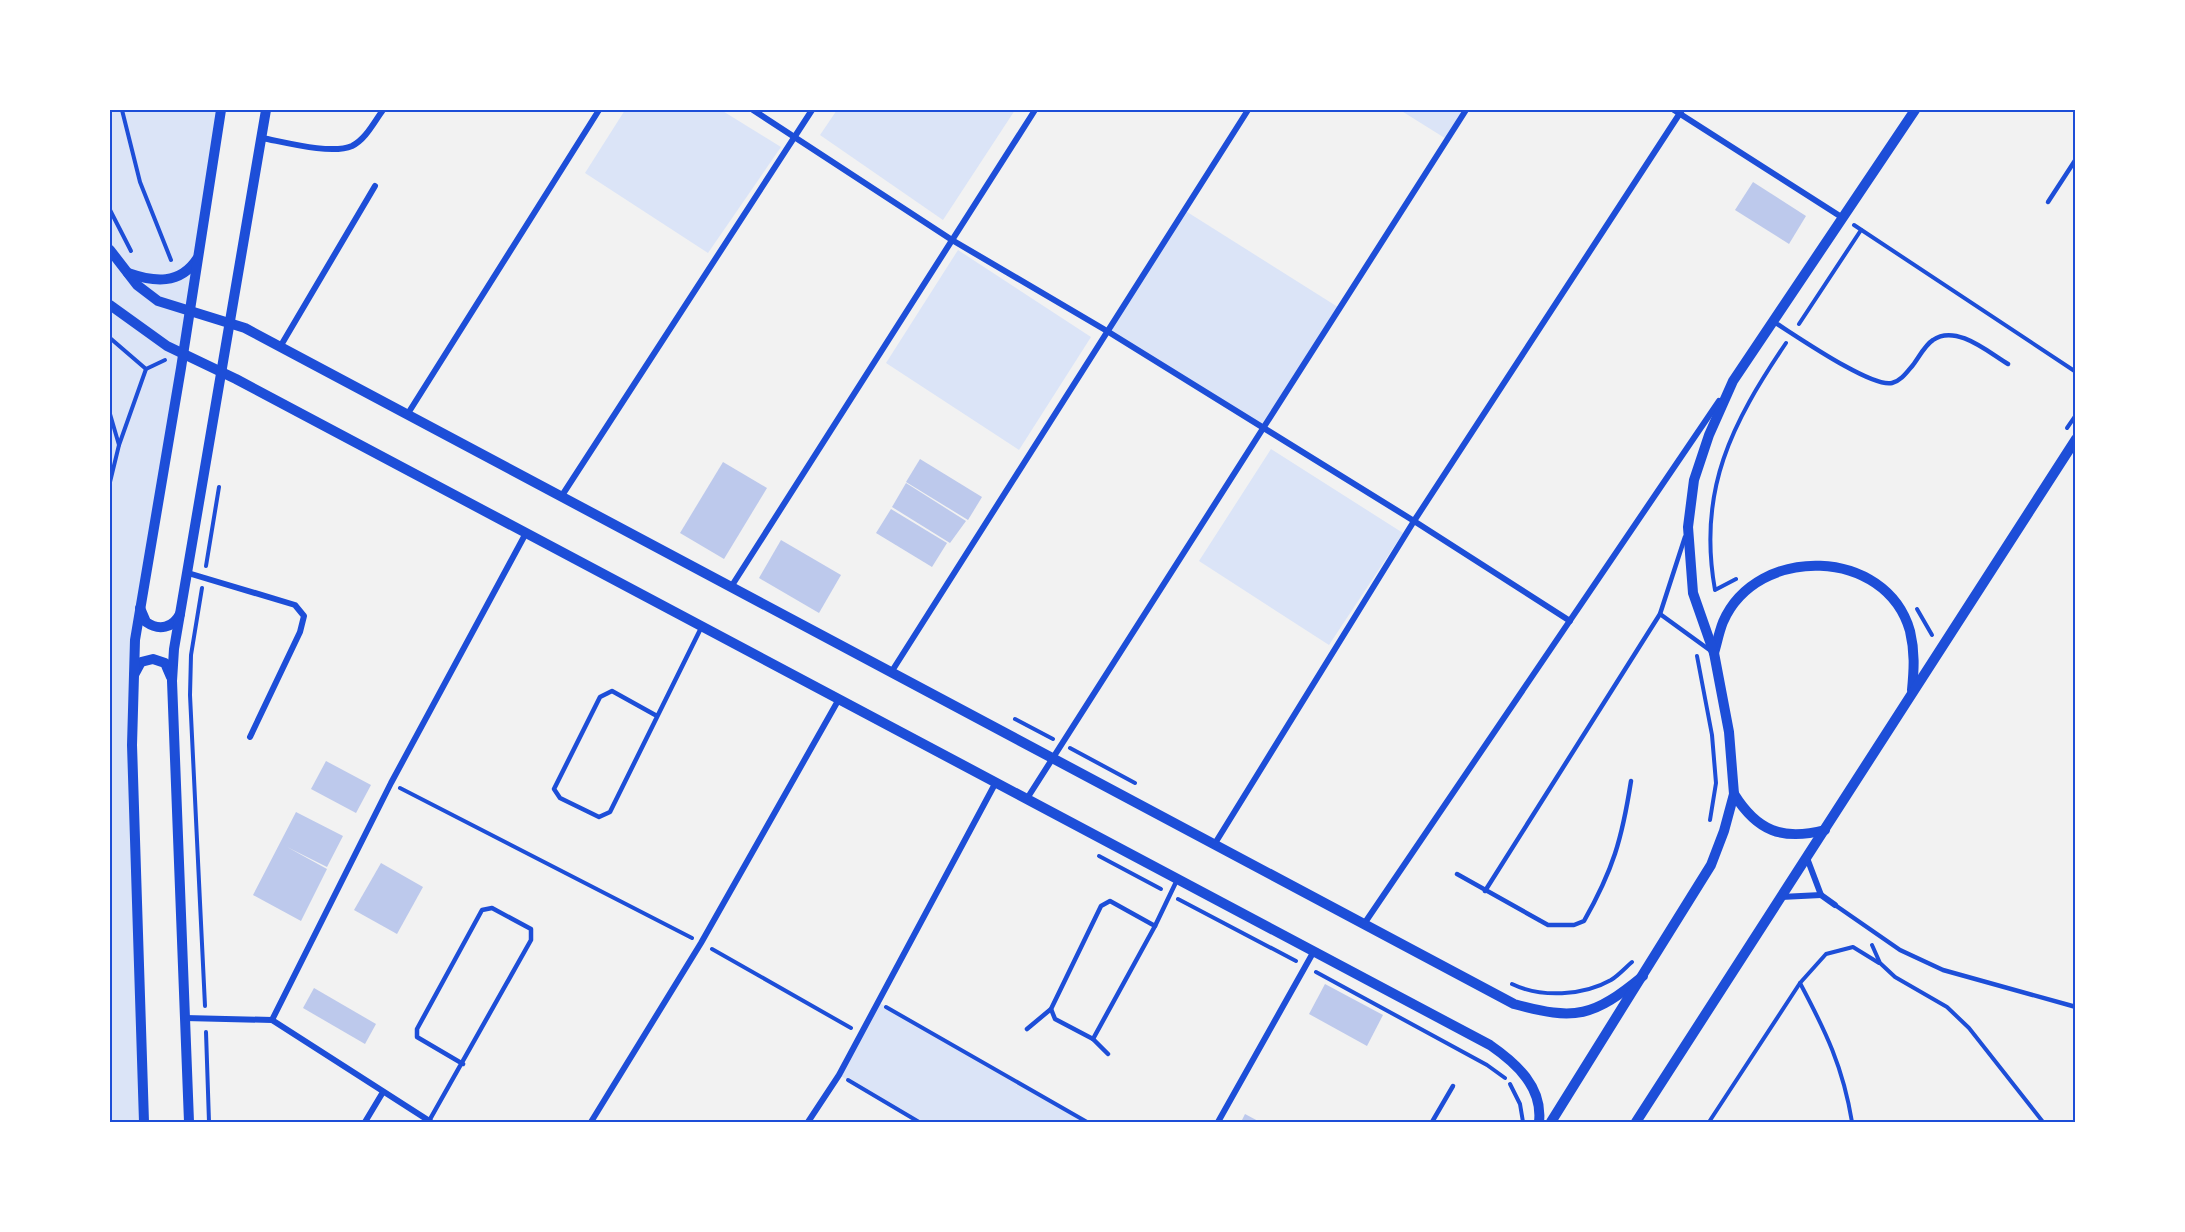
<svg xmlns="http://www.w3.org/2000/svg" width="2185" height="1232" font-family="'PT Sans',sans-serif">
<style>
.green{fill:#dbe4f7}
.building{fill:#bdc9ec}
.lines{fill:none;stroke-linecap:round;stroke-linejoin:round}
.path{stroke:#1d4ed8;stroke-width:4}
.service{stroke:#1d4ed8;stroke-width:4.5}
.minor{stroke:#1d4ed8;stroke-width:6}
.tertiary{stroke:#1d4ed8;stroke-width:10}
.neatline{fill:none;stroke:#1d4ed8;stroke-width:2}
</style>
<rect width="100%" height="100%" fill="#f2f2f2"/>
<g class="green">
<polygon points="110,110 221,110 135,640 144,1122 110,1122"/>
<polygon points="625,110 721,110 781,147 708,253 585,173"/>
<polygon points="837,110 1015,110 943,220 820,135"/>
<polygon points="1400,110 1466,110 1448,140"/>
<polygon points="1184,210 1341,309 1264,430 1107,331"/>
<polygon points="958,250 1091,337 1019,450 886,363"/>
<polygon points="1271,449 1403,533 1329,645 1199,561"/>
<polygon points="878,1002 1087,1122 919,1122 839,1075"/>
</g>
<g class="building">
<polygon points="1753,182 1806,216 1789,244 1735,210"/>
<polygon points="920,459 982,497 968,520 906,482"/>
<polygon points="723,462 767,488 724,559 680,533"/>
<polygon points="906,483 966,521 950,543 892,507"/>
<polygon points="891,509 947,543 932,567 876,533"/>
<polygon points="781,540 841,575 819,613 759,578"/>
<polygon points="326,761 371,785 356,813 311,789"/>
<polygon points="296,812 343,836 327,867 287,847 327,869 301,921 253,895"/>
<polygon points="381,863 423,887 397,934 354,910"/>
<polygon points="1325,984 1383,1015 1367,1046 1309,1014"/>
<polygon points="314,988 376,1024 365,1044 303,1008"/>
<polygon points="1245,1114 1260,1122 1241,1122"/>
</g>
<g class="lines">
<g class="path">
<polyline points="122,110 140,182 171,260"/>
<polyline points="110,210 131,251"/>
<polyline points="1854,225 2076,372"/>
<polyline points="1799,324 1861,230"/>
<polyline points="110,338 146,369"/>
<polyline points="110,414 119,445"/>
<polyline points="2067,428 2076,415"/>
<polyline points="110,482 119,445 146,369 165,360"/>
<polyline points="206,566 219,487"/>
<path d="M 1736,579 L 1715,590 C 1697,490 1732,423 1786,343"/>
<polyline points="202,588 191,655 190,695 205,1006"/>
<polyline points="1917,609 1932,635"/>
<polyline points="1697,656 1712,735 1716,783 1710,820"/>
<polyline points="1015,719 1053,739"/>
<polyline points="1070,748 1135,783"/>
<polyline points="400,788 692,938"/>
<polyline points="1099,856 1161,889"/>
<polyline points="1178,899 1296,961"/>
<polyline points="1872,945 1880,963 1895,977 1947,1007 1969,1028 2043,1122"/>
<polyline points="712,949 851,1028"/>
<polyline points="1316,972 1487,1065 1505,1078"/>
<path d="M 1800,983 C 1826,1032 1843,1067 1852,1122"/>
<path d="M 1512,984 C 1541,998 1583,996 1611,980 C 1619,975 1626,967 1632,962"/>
<polyline points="886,1007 1087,1122"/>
<polyline points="206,1032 209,1122"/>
<polyline points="848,1080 919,1122"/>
<polyline points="1510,1084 1520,1104 1523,1122"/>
<polyline points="1709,1122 1800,983 1826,954 1853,947 1879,963"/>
</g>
<g class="service">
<polyline points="2048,202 2076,159"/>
<path d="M 1774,322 C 1795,335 1871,388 1892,383 C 1901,381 1907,372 1913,365 C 1919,357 1925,345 1933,340 C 1956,324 1988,352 2008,364"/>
<polyline points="1660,614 1711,651"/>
<polyline points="657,716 612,691 600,697 554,789 560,798 599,817 610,812 702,626"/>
<path d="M 1457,874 L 1548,925 L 1574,925 L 1584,921 C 1613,870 1622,839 1631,781"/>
<polyline points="1485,891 1660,614 1685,537"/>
<polyline points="1835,905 1900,950 1943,970 2076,1007"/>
<polyline points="1051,1009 1055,1019 1093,1039 1108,1054"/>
<polyline points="1027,1029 1051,1009 1101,906 1110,901 1155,926"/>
<polyline points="1093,1039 1155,926 1177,880"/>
<polyline points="429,1121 531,940 531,929 492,908 482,910 417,1029 417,1037 463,1064"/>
<polyline points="1432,1122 1453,1086"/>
</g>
<g class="minor">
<polyline points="753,110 952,240 1107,331 1414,521 1570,621"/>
<polyline points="1674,110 1843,218"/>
<path d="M 262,138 C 284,142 331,155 352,146 C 366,139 374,122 383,110"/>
<polyline points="280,347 375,186"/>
<polyline points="407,415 599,110"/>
<polyline points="561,497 812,110"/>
<polyline points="188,573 295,605 304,616 300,632 250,737"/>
<polyline points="731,587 1035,110"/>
<polyline points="892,671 1248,110"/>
<polyline points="1028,797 1466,110"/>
<polyline points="1214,845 1414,521 1682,110"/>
<polyline points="1807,858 1821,895 1835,905"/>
<polyline points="1781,897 1821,895"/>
<polyline points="1364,924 1719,401"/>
<polyline points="185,1018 272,1020 431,1122"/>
<polyline points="272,1020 391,783 526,533"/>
<polyline points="365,1122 383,1092"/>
<polyline points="591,1122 701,943 839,699"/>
<polyline points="808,1122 839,1075 996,782"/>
<polyline points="1218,1122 1314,951"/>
</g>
<g class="tertiary">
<path d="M 110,250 L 137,285 L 158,301 L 245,328 L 1514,1004 C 1576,1021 1593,1017 1643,976"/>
<path d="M 128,273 C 154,282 180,285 197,259"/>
<path d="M 110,305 L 167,346 L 236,379 L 1490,1045 C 1516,1063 1543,1087 1539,1122"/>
<path d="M 140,608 L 146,622 C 159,631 173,628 180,614"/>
<path d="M 1714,653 C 1717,643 1719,632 1723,622 C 1757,544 1886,547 1910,631 C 1915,652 1914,669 1912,690"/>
<polyline points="134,675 141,662 153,659 165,663 171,677"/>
<path d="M 1734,794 C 1757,831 1782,841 1825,830"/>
<polyline points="144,1122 132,745 135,640 181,368 221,110"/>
<polyline points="189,1122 172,681 174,649 266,110"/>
<polyline points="1551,1122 1711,865 1724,831 1734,794 1729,732 1714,653 1693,593 1688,527 1694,480 1709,435 1733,381 1915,110"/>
<polyline points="1636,1122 2076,439"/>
</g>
</g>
<rect width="2185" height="1232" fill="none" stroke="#ffffff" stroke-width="222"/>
<rect x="111" y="111" width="1963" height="1010" class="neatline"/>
</svg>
